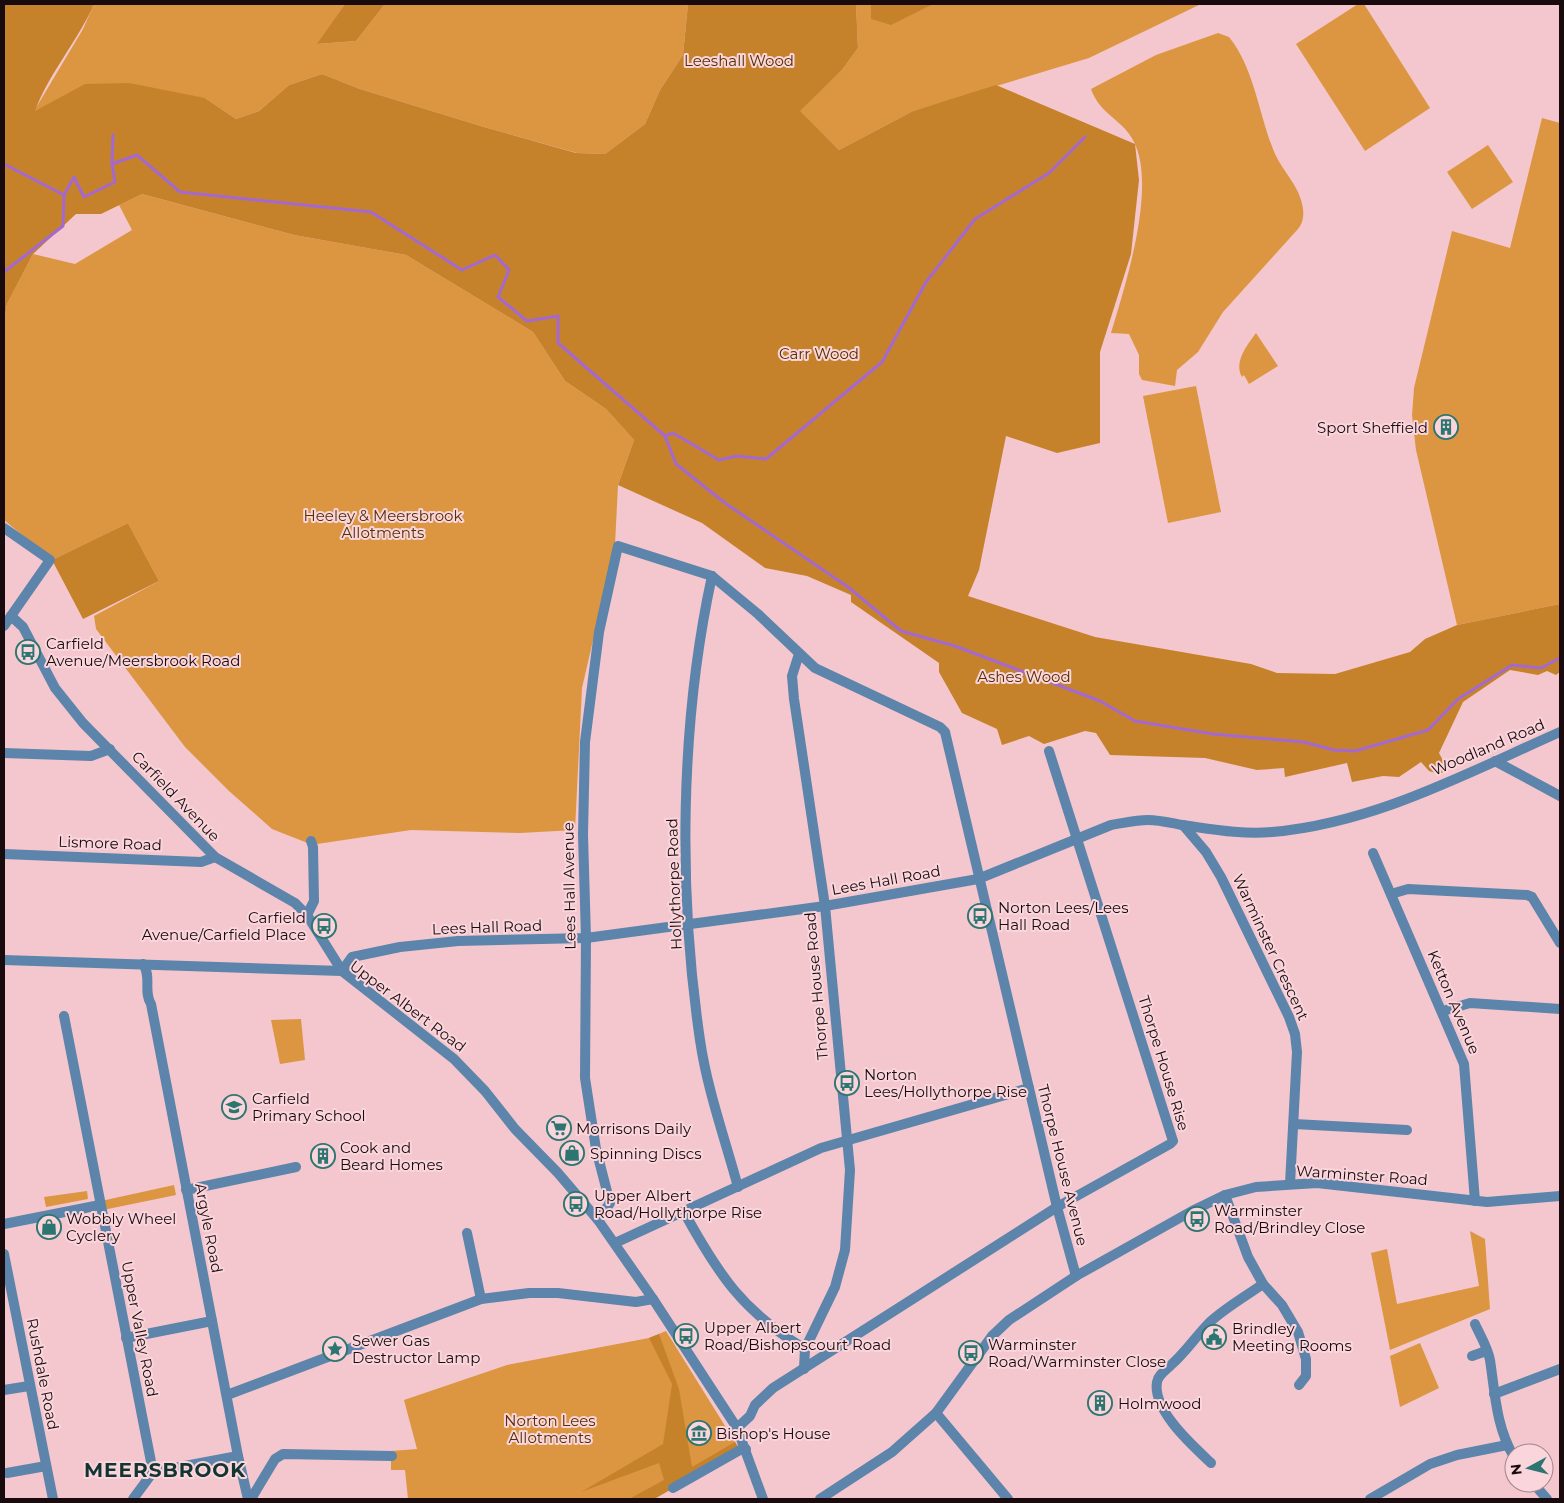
<svg xmlns="http://www.w3.org/2000/svg" width="1564" height="1503" font-family="Montserrat,sans-serif">
<style>
.green{fill:#dc9641}
.forest{fill:#c6822a}
.lines{fill:none;stroke-linecap:round;stroke-linejoin:round}
.stream{stroke:#a369d1;stroke-width:3}
.minor{stroke:#5d84aa;stroke-width:10}
.labels{text-anchor:middle;dominant-baseline:central;stroke-width:4;stroke-linejoin:round;paint-order:stroke}
.park-label{font-size:15px;fill:#523000;stroke:#fad6dc}
.poi-label{font-size:15px;fill:#190b0d;stroke:#fad6dc;text-anchor:start}
.street-label{font-size:15px;fill:#190b0d;stroke:#fad6dc}
.district-label{font-size:20px;font-weight:bold;letter-spacing:1px;fill:#133532;stroke:#fad6dc}
</style>
<rect width="100%" height="100%" fill="#f3c7cd"/>
<g class="green">
<polygon points="94,4 345,4 318,44 356,41 385,4 688,4 683,55 660,90 645,124 605,154 577,153 484,127 360,89 322,74 289,85 259,111 236,119 205,98 34,111 83,29"/>
<polygon points="856,4 1201,4 1089,58 913,111 839,150 799,111 842,70 858,48"/>
<polygon points="1358,4 1364,4 1430,108 1365,151 1296,44"/>
<path d="M 1218,33 L 1229,37 C 1255,69 1259,117 1275,154 C 1282,169 1297,185 1301,200 C 1304,210 1305,221 1298,229 L 1223,312 L 1198,352 L 1177,370 L 1175,386 L 1142,380 L 1139,374 L 1139,355 L 1129,334 L 1111,333 C 1125,286 1157,188 1134,142 C 1124,120 1100,115 1091,89 L 1156,55 Z"/>
<polygon points="1542,118 1560,123 1560,604 1457,625 1416,450 1412,415 1414,388 1452,231 1510,248"/>
<polygon points="1488,145 1513,182 1472,209 1447,172"/>
<polygon points="142,194 294,235 406,255 533,332 565,381 606,409 634,440 618,485 615,545 582,688 575,830 520,833 411,830 317,844 310,844 272,829 229,791 185,747 96,629 94,616 159,581 128,523 52,560 4,520 4,322 7,304 33,254 75,264 132,230 119,205"/>
<path d="M 1256,333 L 1278,366 L 1249,384 L 1244,375 L 1242,377 C 1233,362 1248,344 1256,333 Z"/>
<polygon points="1196,386 1221,512 1168,523 1143,396"/>
<polygon points="301,1019 305,1060 280,1064 271,1020"/>
<polygon points="174,1185 176,1195 103,1210 101,1201"/>
<polygon points="87,1191 88,1199 46,1207 44,1197"/>
<polygon points="1470,1231 1485,1239 1490,1309 1390,1350 1371,1253 1387,1249 1397,1304 1479,1286"/>
<polygon points="666,1331 740,1450 654,1499 408,1499 405,1470 391,1470 391,1451 417,1449 404,1400 507,1365 649,1338"/>
<polygon points="1420,1343 1439,1388 1400,1407 1390,1356"/>
</g>
<g class="forest">
<path d="M 4,4 L 94,4 C 78,41 49,73 35,111 L 85,84 L 129,83 L 205,98 L 236,119 L 259,111 L 289,85 L 322,74 L 360,89 L 484,127 L 576,153 L 605,154 L 645,124 L 660,90 L 683,55 L 688,4 L 856,4 L 858,48 L 842,70 L 800,111 L 839,150 L 913,111 L 996,85 L 1135,144 L 1139,180 L 1131,254 L 1100,352 L 1100,443 L 1057,453 L 1006,436 L 979,570 L 968,596 L 1095,637 L 1251,664 L 1277,673 L 1335,674 L 1410,652 L 1425,639 L 1457,625 L 1560,604 L 1560,672 L 1556,675 L 1547,671 L 1538,675 L 1510,670 L 1463,702 L 1439,753 L 1448,770 L 1439,774 L 1429,771 L 1421,762 L 1399,777 L 1383,776 L 1352,782 L 1347,763 L 1285,777 L 1284,768 L 1257,770 L 1205,758 L 1110,755 L 1096,733 L 1085,731 L 1044,744 L 1029,736 L 1002,745 L 997,729 L 962,713 L 939,672 L 939,663 L 851,602 L 851,595 L 807,576 L 765,568 L 702,523 L 618,485 L 634,440 L 606,409 L 565,381 L 533,332 L 406,255 L 294,235 L 142,194 L 101,214 L 76,214 L 33,254 L 7,304 L 4,322 Z"/>
<polygon points="345,4 385,4 356,41 317,44"/>
<polygon points="871,4 933,4 891,25 871,19"/>
<polygon points="128,523 159,581 83,619 52,560"/>
<polygon points="659,1334 679,1389 692,1467 735,1442 740,1450 654,1499 629,1499 664,1480 659,1463 581,1492 663,1444 672,1384 649,1338"/>
</g>
<g class="lines">
<g class="stream">
<polyline points="4,164 64,195"/>
<polyline points="112,164 137,155 180,192 371,212 462,270 495,255 509,270 498,297 527,321 558,316 558,343 665,436 676,464 725,503 848,587 901,631 955,646 1100,701 1135,721 1213,734 1304,742 1334,750 1355,751 1428,730 1458,699 1512,665 1541,668 1560,658"/>
<polyline points="4,272 63,226 64,195 74,177 84,197 115,182 112,164 113,135"/>
<polyline points="665,436 673,433 719,460 737,456 766,459 882,362 926,282 975,219 1049,173 1085,137"/>
</g>
<g class="minor">
<polyline points="4,528 50,560 4,626"/>
<path d="M 712,576 C 680,723 678,891 700,1040 C 707,1089 725,1139 738,1187"/>
<polyline points="11,616 23,627 55,688 83,723 215,857 295,903 307,915 342,971"/>
<polyline points="799,654 792,676 794,699 825,906 850,1170 845,1250 835,1287 805,1349 804,1369"/>
<polyline points="4,753 91,756 110,749"/>
<polyline points="1495,761 1560,796"/>
<polyline points="1183,825 1206,852 1221,877 1289,1017 1295,1034 1297,1052 1290,1184"/>
<polyline points="1373,853 1464,1064 1475,1201"/>
<polyline points="4,854 201,862 215,857"/>
<polyline points="1391,894 1408,889 1527,895 1532,897 1560,943"/>
<polyline points="307,915 314,901 313,847 311,841"/>
<polyline points="4,960 342,971 454,1059 485,1091 515,1129 558,1173 598,1220 653,1299 737,1428 763,1499"/>
<path d="M 143,964 C 152,976 143,992 151,1004 L 238,1456 L 248,1499"/>
<path d="M 342,971 L 352,957 L 400,947 L 458,941 L 586,938 L 825,906 L 978,879 L 1111,825 C 1124,823 1136,820 1148,820 C 1160,820 1171,823 1182,825 C 1211,829 1243,835 1272,832 C 1375,823 1467,773 1560,732"/>
<polyline points="1443,1011 1470,1003 1560,1009"/>
<polyline points="64,1016 153,1472"/>
<polyline points="1294,1124 1407,1130"/>
<polyline points="186,1190 296,1167"/>
<polyline points="1225,1195 1248,1257 1263,1284 1282,1305 1298,1332 1306,1359 1306,1376 1299,1385"/>
<path d="M 684,1212 C 718,1274 743,1312 805,1349"/>
<polyline points="598,1220 610,1203 596,1149 585,1078 586,938 583,835 585,742 599,632 618,546 712,576 758,614 815,668 940,727 945,732 1057,1207 1076,1276"/>
<polyline points="4,1224 100,1205"/>
<polyline points="467,1233 481,1299"/>
<polyline points="615,1243 821,1148 1029,1088"/>
<polyline points="4,1254 53,1499"/>
<path d="M 1475,1324 C 1480,1335 1488,1348 1490,1360 C 1495,1393 1496,1427 1514,1457"/>
<polyline points="126,1338 212,1321"/>
<polyline points="1472,1356 1486,1351"/>
<polyline points="4,1390 29,1386"/>
<polyline points="1494,1394 1560,1369"/>
<polyline points="227,1395 481,1299 529,1293 558,1293 636,1302 653,1299"/>
<polyline points="936,1413 1008,1499"/>
<polyline points="737,1428 750,1416 755,1405 773,1388 1057,1207 1170,1144 1173,1141 1049,751"/>
<path d="M 1211,1463 C 1193,1446 1152,1410 1157,1382 C 1158,1375 1166,1370 1171,1365 C 1186,1352 1196,1336 1210,1322 C 1225,1308 1246,1296 1263,1284"/>
<polyline points="153,1472 238,1456"/>
<polyline points="7,1473 46,1466"/>
<polyline points="1533,1483 1547,1499"/>
<polyline points="673,1488 740,1450 746,1449"/>
<polyline points="133,1499 153,1472"/>
<polyline points="251,1499 275,1459 283,1454 392,1456"/>
<polyline points="820,1499 892,1452 936,1413 992,1336 1009,1320 1076,1276 1192,1211 1225,1195 1256,1187 1317,1183 1487,1202 1560,1196"/>
<polyline points="1370,1499 1430,1464 1457,1455 1507,1445"/>
</g>
</g>
<defs>
<symbol id="building-ring" viewBox="-11 -11 22 22"><circle r="9.5" fill="#fad6dc" stroke="#2d7570" stroke-width="1.5"/><path d="M-4-6H4V6H1V3H-1V6H-4ZM-2.5-4.3h1.7v1.8h-1.7ZM.8-4.3h1.7v1.8H.8ZM-2.5-1h1.7V.8h-1.7ZM.8-1h1.7V.8H.8Z" fill="#2d7570"/></symbol>
<symbol id="bus-ring" viewBox="-11 -11 22 22"><circle r="9.5" fill="#fad6dc" stroke="#2d7570" stroke-width="1.5"/><path d="M-5-6H5V4H4V6H2V4H-2V6H-4V4H-5ZM-3.5-4V0h7V-4ZM-3.5 1.2v1.5H-2V1.2ZM2 1.2v1.5H3.5V1.2Z" fill="#2d7570"/></symbol>
<symbol id="school-ring" viewBox="-11 -11 22 22"><circle r="9.5" fill="#fad6dc" stroke="#2d7570" stroke-width="1.5"/><path d="M0-5L7-2L0 1L-7-2ZM-4 1L0 2.5L4 1V4Q0 6-4 4Z" fill="#2d7570"/></symbol>
<symbol id="supermarket-ring" viewBox="-11 -11 22 22"><circle r="9.5" fill="#fad6dc" stroke="#2d7570" stroke-width="1.5"/><path d="M-6-5.5h2.5l.6 2H6L4.5 2H-2.5L-4.4-4H-6ZM-1.5 3.2a1.3 1.3 0 1 0 .1 0ZM3 3.2a1.3 1.3 0 1 0 .1 0Z" fill="#2d7570"/></symbol>
<symbol id="shop-ring" viewBox="-11 -11 22 22"><circle r="9.5" fill="#fad6dc" stroke="#2d7570" stroke-width="1.5"/><path d="M-5-2.5h2.3a2.7 3.5 0 0 1 5.4 0H5L5.5 6h-11ZM-1.5-2.5h3a1.5 2.3 0 0 0-3 0Z" fill="#2d7570"/></symbol>
<symbol id="civic-ring" viewBox="-11 -11 22 22"><circle r="9.5" fill="#fad6dc" stroke="#2d7570" stroke-width="1.5"/><path d="M-.6-6.5H3V-4.5H.6V-3L4-1V1h2V6H-6V1h2V-1L-.6-3ZM-1.2 2.5V6h2.4V2.5Z" fill="#2d7570"/></symbol>
<symbol id="sight-ring" viewBox="-11 -11 22 22"><circle r="9.5" fill="#fad6dc" stroke="#2d7570" stroke-width="1.5"/><path d="M0-6L1.8-2.2L6-1.7L2.9 1.2L3.7 5.4L0 3.3L-3.7 5.4L-2.9 1.2L-6-1.7L-1.8-2.2Z" fill="#2d7570"/></symbol>
<symbol id="museum-ring" viewBox="-11 -11 22 22"><circle r="9.5" fill="#fad6dc" stroke="#2d7570" stroke-width="1.5"/><path d="M0-6L6-3V-2H-6V-3ZM-5-1h2V3h-2ZM-1-1h2V3h-2ZM3-1h2V3H3ZM-6 4H6V6H-6Z" fill="#2d7570"/></symbol>
</defs>
<g fill-rule="evenodd">
<use href="#building-ring" x="1432" y="413" width="28" height="28"/>
<use href="#bus-ring" x="14" y="638" width="28" height="28"/>
<use href="#bus-ring" x="966" y="902" width="28" height="28"/>
<use href="#bus-ring" x="310" y="912" width="28" height="28"/>
<use href="#bus-ring" x="833" y="1069" width="28" height="28"/>
<use href="#school-ring" x="220" y="1093" width="28" height="28"/>
<use href="#supermarket-ring" x="545" y="1114" width="28" height="28"/>
<use href="#shop-ring" x="558" y="1139" width="28" height="28"/>
<use href="#building-ring" x="309" y="1142" width="28" height="28"/>
<use href="#bus-ring" x="562" y="1190" width="28" height="28"/>
<use href="#bus-ring" x="1183" y="1205" width="28" height="28"/>
<use href="#shop-ring" x="35" y="1213" width="28" height="28"/>
<use href="#bus-ring" x="672" y="1322" width="28" height="28"/>
<use href="#civic-ring" x="1200" y="1323" width="28" height="28"/>
<use href="#sight-ring" x="321" y="1335" width="28" height="28"/>
<use href="#bus-ring" x="957" y="1339" width="28" height="28"/>
<use href="#building-ring" x="1086" y="1389" width="28" height="28"/>
<use href="#museum-ring" x="685" y="1419" width="28" height="28"/>
</g>
<g class="labels">
<g class="park-label">
<text x="739" y="60">Leeshall Wood</text>
<text x="819" y="353">Carr Wood</text>
<text x="383" y="515">Heeley &amp; Meersbrook<tspan x="383" dy="17">Allotments</tspan></text>
<text x="1024" y="676">Ashes Wood</text>
<text x="550" y="1420">Norton Lees<tspan x="550" dy="17">Allotments</tspan></text>
</g>
<g class="poi-label">
<text x="1428" y="427" text-anchor="end">Sport Sheffield</text>
<text x="46" y="643">Carfield<tspan x="46" dy="17">Avenue/Meersbrook Road</tspan></text>
<text x="998" y="907">Norton Lees/Lees<tspan x="998" dy="17">Hall Road</tspan></text>
<text x="306" y="917" text-anchor="end">Carfield<tspan x="306" dy="17">Avenue/Carfield Place</tspan></text>
<text x="864" y="1074">Norton<tspan x="864" dy="17">Lees/Hollythorpe Rise</tspan></text>
<text x="252" y="1098">Carfield<tspan x="252" dy="17">Primary School</tspan></text>
<text x="576" y="1128">Morrisons Daily</text>
<text x="340" y="1147">Cook and<tspan x="340" dy="17">Beard Homes</tspan></text>
<text x="590" y="1153">Spinning Discs</text>
<text x="594" y="1195">Upper Albert<tspan x="594" dy="17">Road/Hollythorpe Rise</tspan></text>
<text x="1214" y="1210">Warminster<tspan x="1214" dy="17">Road/Brindley Close</tspan></text>
<text x="66" y="1218">Wobbly Wheel<tspan x="66" dy="17">Cyclery</tspan></text>
<text x="704" y="1327">Upper Albert<tspan x="704" dy="17">Road/Bishopscourt Road</tspan></text>
<text x="1232" y="1328">Brindley<tspan x="1232" dy="17">Meeting Rooms</tspan></text>
<text x="352" y="1340">Sewer Gas<tspan x="352" dy="17">Destructor Lamp</tspan></text>
<text x="988" y="1344">Warminster<tspan x="988" dy="17">Road/Warminster Close</tspan></text>
<text x="1118" y="1403">Holmwood</text>
<text x="716" y="1433">Bishop's House</text>
</g>
<g class="street-label">
<text transform="translate(1488 747) rotate(-23)">Woodland Road</text>
<text transform="translate(176 796) rotate(46)">Carfield Avenue</text>
<text transform="translate(110 843) rotate(2)">Lismore Road</text>
<text transform="translate(886 880) rotate(-10)">Lees Hall Road</text>
<text transform="translate(674 884) rotate(-92)">Hollythorpe Road</text>
<text transform="translate(569 886) rotate(-91)">Lees Hall Avenue</text>
<text transform="translate(487 927) rotate(-2)">Lees Hall Road</text>
<text transform="translate(1271 947) rotate(65)">Warminster Crescent</text>
<text transform="translate(816 986) rotate(-95)">Thorpe House Road</text>
<text transform="translate(1454 1002) rotate(67)">Ketton Avenue</text>
<text transform="translate(408 1006) rotate(37)">Upper Albert Road</text>
<text transform="translate(1164 1063) rotate(73)">Thorpe House Rise</text>
<text transform="translate(1063 1165) rotate(76)">Thorpe House Avenue</text>
<text transform="translate(1362 1175) rotate(4)">Warminster Road</text>
<text transform="translate(209 1228) rotate(79)">Argyle Road</text>
<text transform="translate(140 1329) rotate(79)">Upper Valley Road</text>
<text transform="translate(43 1374) rotate(79)">Rushdale Road</text>
</g>
<g class="district-label">
<text x="165" y="1470">MEERSBROOK</text>
</g>
</g>
<rect width="1564" height="1503" fill="none" stroke="#190b0d" stroke-width="10"/>
<g transform="translate(1529 1468) rotate(263)"><circle r="24" fill="#fad6dc" stroke="#a08589"/>
<path d="M0-4L9 19L0 12L-9 19Z" fill="#2d7570"/>
<text y="-8" font-size="14" font-weight="bold" text-anchor="middle" fill="#190b0d">N</text>
</g>
</svg>
